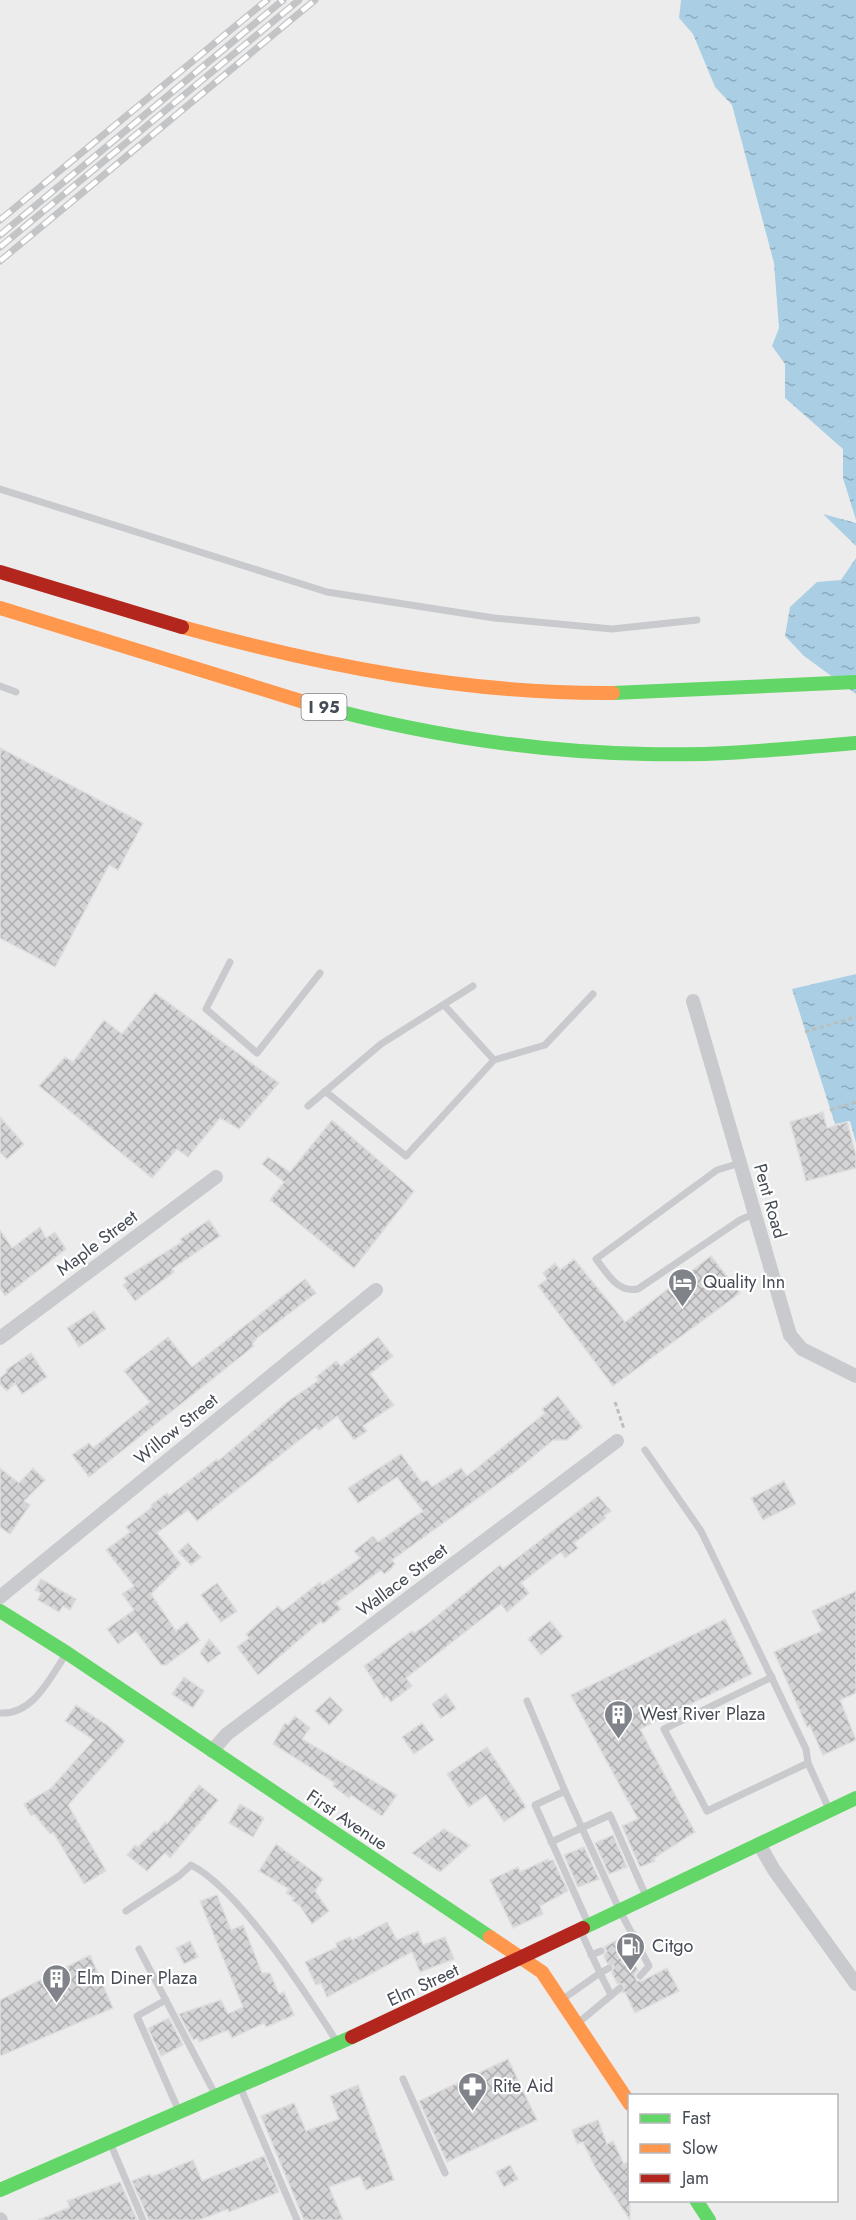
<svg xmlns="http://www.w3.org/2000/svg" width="856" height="2220" font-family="Jost,sans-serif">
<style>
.water{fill:url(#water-ripples)}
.building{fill:url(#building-cross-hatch);stroke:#dededf;stroke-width:1.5}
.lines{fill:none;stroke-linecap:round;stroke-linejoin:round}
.path{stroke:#b7c0bf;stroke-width:3;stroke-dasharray:4.5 3;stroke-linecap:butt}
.lane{stroke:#c9cacd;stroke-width:7}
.street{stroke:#c9cacd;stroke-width:14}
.fast{stroke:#63d668;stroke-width:14}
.slow{stroke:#ff974d;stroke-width:14}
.jam{stroke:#b3261e;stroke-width:14}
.rail-casing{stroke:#c3c4c6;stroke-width:7}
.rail{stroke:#fff;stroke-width:4.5;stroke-dasharray:14;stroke-linecap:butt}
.labels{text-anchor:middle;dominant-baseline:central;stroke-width:4.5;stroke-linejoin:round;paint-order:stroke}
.shield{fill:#fff;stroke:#7e8289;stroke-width:1.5}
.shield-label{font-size:16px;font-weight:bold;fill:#464c56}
.street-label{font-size:18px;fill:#464c56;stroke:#fff}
.poi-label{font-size:18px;fill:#464c56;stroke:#fff;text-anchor:start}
</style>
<defs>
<pattern id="water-ripples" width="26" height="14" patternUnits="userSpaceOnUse" patternTransform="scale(1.5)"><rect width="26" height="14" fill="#aacfe4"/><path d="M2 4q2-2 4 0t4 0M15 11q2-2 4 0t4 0" fill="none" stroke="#8caabc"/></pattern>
<pattern id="building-cross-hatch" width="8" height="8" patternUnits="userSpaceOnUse" patternTransform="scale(1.5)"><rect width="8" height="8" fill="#d4d4d7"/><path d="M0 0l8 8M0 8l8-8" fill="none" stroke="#aeaeb1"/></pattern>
</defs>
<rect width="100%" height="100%" fill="#edecec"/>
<g class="water">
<polygon points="681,0 856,0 856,520 843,478 843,449 785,398 785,364 772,346 779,328 774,263 732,105 715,87 693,34 679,18"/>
<polygon points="823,514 856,523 856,546"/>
<polygon points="856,558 856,694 804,656 785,636 790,607 817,582 841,580"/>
<polygon points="856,974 856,1143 850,1121 835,1124 792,989"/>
</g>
<g class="building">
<polygon points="0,748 143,823 118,870 109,865 55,967 0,938"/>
<polygon points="155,993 279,1083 239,1129 220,1118 188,1157 177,1149 152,1178 39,1086 65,1057 73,1062 104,1020 122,1034"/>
<polygon points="823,1112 827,1128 847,1122 856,1155 856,1168 806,1181 790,1122"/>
<polygon points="0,1117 24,1144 7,1159 0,1152"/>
<polygon points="332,1120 414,1191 354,1268 270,1200 284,1182 262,1164 268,1157 290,1172"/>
<polygon points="209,1220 220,1236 172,1269 174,1272 135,1301 123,1285 127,1282 124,1278 182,1242 180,1239"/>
<polygon points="40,1227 46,1238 55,1232 66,1249 5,1296 0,1288 0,1230 12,1248"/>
<polygon points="711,1256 740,1293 613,1386 538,1286 547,1279 543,1273 555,1263 560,1270 574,1259 625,1322"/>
<polygon points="305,1279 316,1293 258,1337 252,1344 254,1346 89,1477 72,1455 89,1443 93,1448 150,1402 124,1371 168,1337 192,1367"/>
<polygon points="94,1311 106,1329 79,1347 67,1328"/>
<polygon points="378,1337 393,1356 370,1374 394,1405 363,1426 367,1431 354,1440 337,1416 319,1430 316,1427 197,1521 188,1510 157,1533 181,1564 151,1594 176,1631 187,1622 200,1640 166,1665 161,1665 136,1631 118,1644 107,1629 134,1610 122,1594 134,1586 106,1550 130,1532 126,1527 152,1507 151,1505 167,1493 169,1496 217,1459 218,1461 287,1402 319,1380 316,1377 336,1361 341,1366"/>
<polygon points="31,1353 47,1377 22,1394 15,1383 7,1391 0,1384 0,1378 7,1372 6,1370"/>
<polygon points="558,1396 582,1427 567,1440 553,1440 517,1470 392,1560 395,1564 390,1570 384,1574 381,1570 336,1603 341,1609 323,1624 321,1621 258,1675 237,1647 249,1638 246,1634 278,1606 283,1611 320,1582 322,1585 360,1558 354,1551 373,1536 378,1542 423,1511 397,1477 358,1503 348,1488 401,1454 422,1483 427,1480 432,1487 461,1468 467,1476 545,1413 542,1409"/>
<polygon points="0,1468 19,1483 33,1468 45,1480 24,1501 30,1505 10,1534 0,1527"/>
<polygon points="784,1481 796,1504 763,1520 751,1498"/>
<polygon points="598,1496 611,1511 604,1516 606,1518 574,1543 578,1548 565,1558 561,1552 521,1583 529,1593 507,1612 501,1604 406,1678 412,1686 391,1702 387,1696 384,1698 364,1666 412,1631 414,1633 426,1625 500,1565 503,1569"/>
<polygon points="188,1543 201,1557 191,1565 178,1552"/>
<polygon points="41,1579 76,1599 70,1610 63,1606 59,1612 38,1600 41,1593 35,1590"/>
<polygon points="217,1583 237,1611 221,1622 201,1595"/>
<polygon points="856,1591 856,1693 840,1700 856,1740 823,1755 810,1726 807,1727 774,1652 822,1631 812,1611"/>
<polygon points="725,1619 752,1674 640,1729 695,1832 654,1858 655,1861 640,1867 622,1826 638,1819 571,1695"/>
<polygon points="550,1621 563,1637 541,1655 528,1639"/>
<polygon points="209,1639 221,1653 208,1663 200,1653"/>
<polygon points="184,1677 204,1691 193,1708 172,1694"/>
<polygon points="446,1694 456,1708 441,1718 432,1704"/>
<polygon points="330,1697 343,1710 329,1725 315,1711"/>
<polygon points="76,1705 107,1725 125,1741 68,1805 106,1871 84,1884 53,1832 50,1834 34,1814 31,1816 24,1804 50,1789 94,1740 65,1721"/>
<polygon points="295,1716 310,1728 302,1739 397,1795 382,1816 351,1795 349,1798 333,1786 335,1783 273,1744 285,1723 288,1725"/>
<polygon points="422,1723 434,1740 414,1754 402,1737"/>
<polygon points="487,1747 526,1807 504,1822 486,1795 469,1807 447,1774"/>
<polygon points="199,1785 218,1800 170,1858 165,1853 147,1871 127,1855 135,1845 138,1847 154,1831 158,1831 165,1822 167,1824"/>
<polygon points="240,1804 264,1818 253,1837 229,1823"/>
<polygon points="444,1829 470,1845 440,1872 412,1853"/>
<polygon points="613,1835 627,1867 609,1874 595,1843"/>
<polygon points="276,1844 323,1879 315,1891 329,1911 312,1924 300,1906 292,1900 294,1898 286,1893 289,1889 259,1871"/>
<polygon points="584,1847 599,1879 578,1887 564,1855"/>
<polygon points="548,1859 549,1861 553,1860 568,1891 540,1906 543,1914 513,1928 490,1880 518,1867 520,1872"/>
<polygon points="217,1895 231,1930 243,1925 262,1973 270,1973 279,1994 284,1992 294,2015 266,2027 264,2023 232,2038 228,2030 199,2042 198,2038 193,2040 179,2014 221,2000 228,2014 243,2007 200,1901"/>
<polygon points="387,1922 397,1940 418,1931 423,1945 445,1937 454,1959 420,1972 412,1952 327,1997 321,1983 316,1985 305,1962 337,1947 336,1943 350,1937 352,1940"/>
<polygon points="617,1940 620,1945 625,1945 628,1951 626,1958 633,1961 638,1970 634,1975 637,1981 642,1981 667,1968 679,1991 635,2013 625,1992 622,1993 625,1985 617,1983 612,1973 614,1966 607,1963 604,1956 607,1951 604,1947"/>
<polygon points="190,1941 198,1957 184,1964 176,1948"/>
<polygon points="90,1955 113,2008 0,2056 0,2000"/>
<polygon points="169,2018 183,2045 161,2056 148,2028"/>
<polygon points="508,2059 537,2120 447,2162 419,2101"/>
<polygon points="358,2085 394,2180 366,2190 360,2176 329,2187 343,2220 304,2220 261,2116 294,2103 306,2131 339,2119 330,2096"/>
<polygon points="598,2120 607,2144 613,2141 624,2164 630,2161 630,2220 595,2167 583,2142 577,2144 572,2130"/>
<polygon points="264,2156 279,2192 229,2212 228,2209 199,2220 149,2220 132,2181 150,2174 151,2177 193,2160 202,2181"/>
<polygon points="510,2165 518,2179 504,2187 496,2172"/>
<polygon points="120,2182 137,2220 38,2220 70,2207 67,2201"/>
</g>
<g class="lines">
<g class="path">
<polyline points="805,1032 856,1017"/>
<polyline points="830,1110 856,1102"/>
<polyline points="615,1402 624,1429"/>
</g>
<g class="lane">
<polyline points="0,489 327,592 494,618 612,629 697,620"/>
<polyline points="0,686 16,692"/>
<polyline points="230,962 206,1009 257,1053 320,973"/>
<polyline points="444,1005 494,1060"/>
<polyline points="325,1091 406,1156 494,1060 545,1045 593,994"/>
<polyline points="308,1106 381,1044 473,986"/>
<path d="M 740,1163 L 717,1170 L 596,1259 C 608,1274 617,1293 638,1289 L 740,1220 L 756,1213"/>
<polyline points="645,1450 701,1531 806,1749 808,1763 829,1809"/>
<polyline points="772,1677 664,1729 707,1811 808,1763"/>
<polyline points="527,1701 565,1791 535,1805 588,1923"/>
<path d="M 0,1713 C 33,1715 50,1678 66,1654"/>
<polyline points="565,1791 620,1911 649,1966 640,1976"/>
<polyline points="551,1842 610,1815 646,1896"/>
<path d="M 126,1911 L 179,1876 L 191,1865 C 240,1890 306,1993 337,2042"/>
<polyline points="623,1940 634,1935"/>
<polyline points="139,1949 215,2094"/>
<polyline points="591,1955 601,1951"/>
<polyline points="631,1956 642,1950"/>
<polyline points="609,1968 600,1973 611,1995"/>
<polyline points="563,1999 600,1973 581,1932"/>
<polyline points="166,2000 137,2016 178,2109"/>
<polyline points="578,2023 620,1988"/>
<polyline points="403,2079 445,2173"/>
<polyline points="241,2089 297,2220"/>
<polyline points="111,2145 143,2220"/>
</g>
<g class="street">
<polyline points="693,1001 790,1335 802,1349 856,1376"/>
<polyline points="0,1338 216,1177"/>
<polyline points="0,1597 376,1290"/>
<polyline points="212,1751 227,1734 617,1441"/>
<polyline points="759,1844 774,1870 856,1984"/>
<polyline points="0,2219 1,2220"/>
</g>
<g class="fast">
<polyline points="613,693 856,682"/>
<path d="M 304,702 C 414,733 532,752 646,754 C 716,756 786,749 856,743"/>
<polyline points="0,1611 67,1653 490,1937"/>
<polyline points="583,1928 856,1798"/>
<polyline points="0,2190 352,2037"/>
<polyline points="696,2200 709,2220"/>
</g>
<g class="slow">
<polyline points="0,608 304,702"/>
<path d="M 182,627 C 323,666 465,694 613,693"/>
<polyline points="490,1937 542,1972 630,2104"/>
</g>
<g class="jam">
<polyline points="0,572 182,627"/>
<polyline points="352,2037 583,1928"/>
</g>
<defs>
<g id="rail">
<polyline points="0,220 267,0"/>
<polyline points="0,235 283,0"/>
<polyline points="0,247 299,0"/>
<polyline points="0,261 315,0"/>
</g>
</defs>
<use href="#rail" class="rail-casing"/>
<use href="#rail" class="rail"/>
</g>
<defs>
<symbol id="hotel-pin" viewBox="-11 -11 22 30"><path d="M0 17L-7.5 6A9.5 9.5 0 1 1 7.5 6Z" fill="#80848a" stroke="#fff"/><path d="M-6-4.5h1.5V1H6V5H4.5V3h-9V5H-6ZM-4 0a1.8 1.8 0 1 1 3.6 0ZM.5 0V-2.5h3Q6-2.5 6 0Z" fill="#fff"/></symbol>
<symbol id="building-pin" viewBox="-11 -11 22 30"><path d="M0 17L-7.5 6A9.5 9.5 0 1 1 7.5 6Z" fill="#80848a" stroke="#fff"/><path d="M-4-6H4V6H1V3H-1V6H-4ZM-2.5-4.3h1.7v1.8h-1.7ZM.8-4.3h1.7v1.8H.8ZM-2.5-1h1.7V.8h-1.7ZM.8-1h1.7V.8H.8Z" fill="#fff"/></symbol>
<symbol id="fuel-pin" viewBox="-11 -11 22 30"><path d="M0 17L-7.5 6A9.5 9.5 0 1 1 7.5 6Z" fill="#80848a" stroke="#fff"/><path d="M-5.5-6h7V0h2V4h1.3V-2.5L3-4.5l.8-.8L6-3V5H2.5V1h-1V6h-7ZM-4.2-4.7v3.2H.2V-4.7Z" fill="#fff"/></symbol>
<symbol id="pharmacy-pin" viewBox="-11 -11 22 30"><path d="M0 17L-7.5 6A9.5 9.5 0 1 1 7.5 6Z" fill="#80848a" stroke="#fff"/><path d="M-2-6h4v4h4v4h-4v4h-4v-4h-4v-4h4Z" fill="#fff"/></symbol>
</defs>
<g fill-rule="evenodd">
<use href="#hotel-pin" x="666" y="1266" width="33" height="45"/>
<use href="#building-pin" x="602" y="1698" width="33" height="45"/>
<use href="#fuel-pin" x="614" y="1930" width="33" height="45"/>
<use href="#building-pin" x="40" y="1962" width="33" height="45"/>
<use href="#pharmacy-pin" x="456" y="2070" width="33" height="45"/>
</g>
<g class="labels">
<rect class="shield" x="301.5" y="694" width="45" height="26" rx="4.5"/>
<g class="shield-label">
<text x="324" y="707">I 95</text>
</g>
<g class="street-label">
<text transform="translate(770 1201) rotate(74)">Pent Road</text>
<text transform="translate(97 1243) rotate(-37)">Maple Street</text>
<text transform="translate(176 1429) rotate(-39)">Willow Street</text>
<text transform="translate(402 1580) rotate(-37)">Wallace Street</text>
<text transform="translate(347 1820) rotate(34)">First Avenue</text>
<text transform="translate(423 1985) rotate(-25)">Elm Street</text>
</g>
<g class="poi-label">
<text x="703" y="1282">Quality Inn</text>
<text x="640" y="1714">West River Plaza</text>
<text x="652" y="1946">Citgo</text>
<text x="77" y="1978">Elm Diner Plaza</text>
<text x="493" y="2086">Rite Aid</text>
</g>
</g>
<rect x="628" y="2094" width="210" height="108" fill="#ffffff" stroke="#b5b7bb" stroke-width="1.5"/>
<rect x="640" y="2114" width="30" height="9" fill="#63d668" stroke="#b5b7bb" stroke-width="1.5"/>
<text x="682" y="2124" font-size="18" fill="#464c56">Fast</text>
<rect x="640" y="2144" width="30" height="9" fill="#ff974d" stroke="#b5b7bb" stroke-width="1.5"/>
<text x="682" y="2154" font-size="18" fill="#464c56">Slow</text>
<rect x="640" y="2174" width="30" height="9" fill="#b3261e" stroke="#b5b7bb" stroke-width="1.5"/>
<text x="682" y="2184" font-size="18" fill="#464c56">Jam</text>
</svg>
